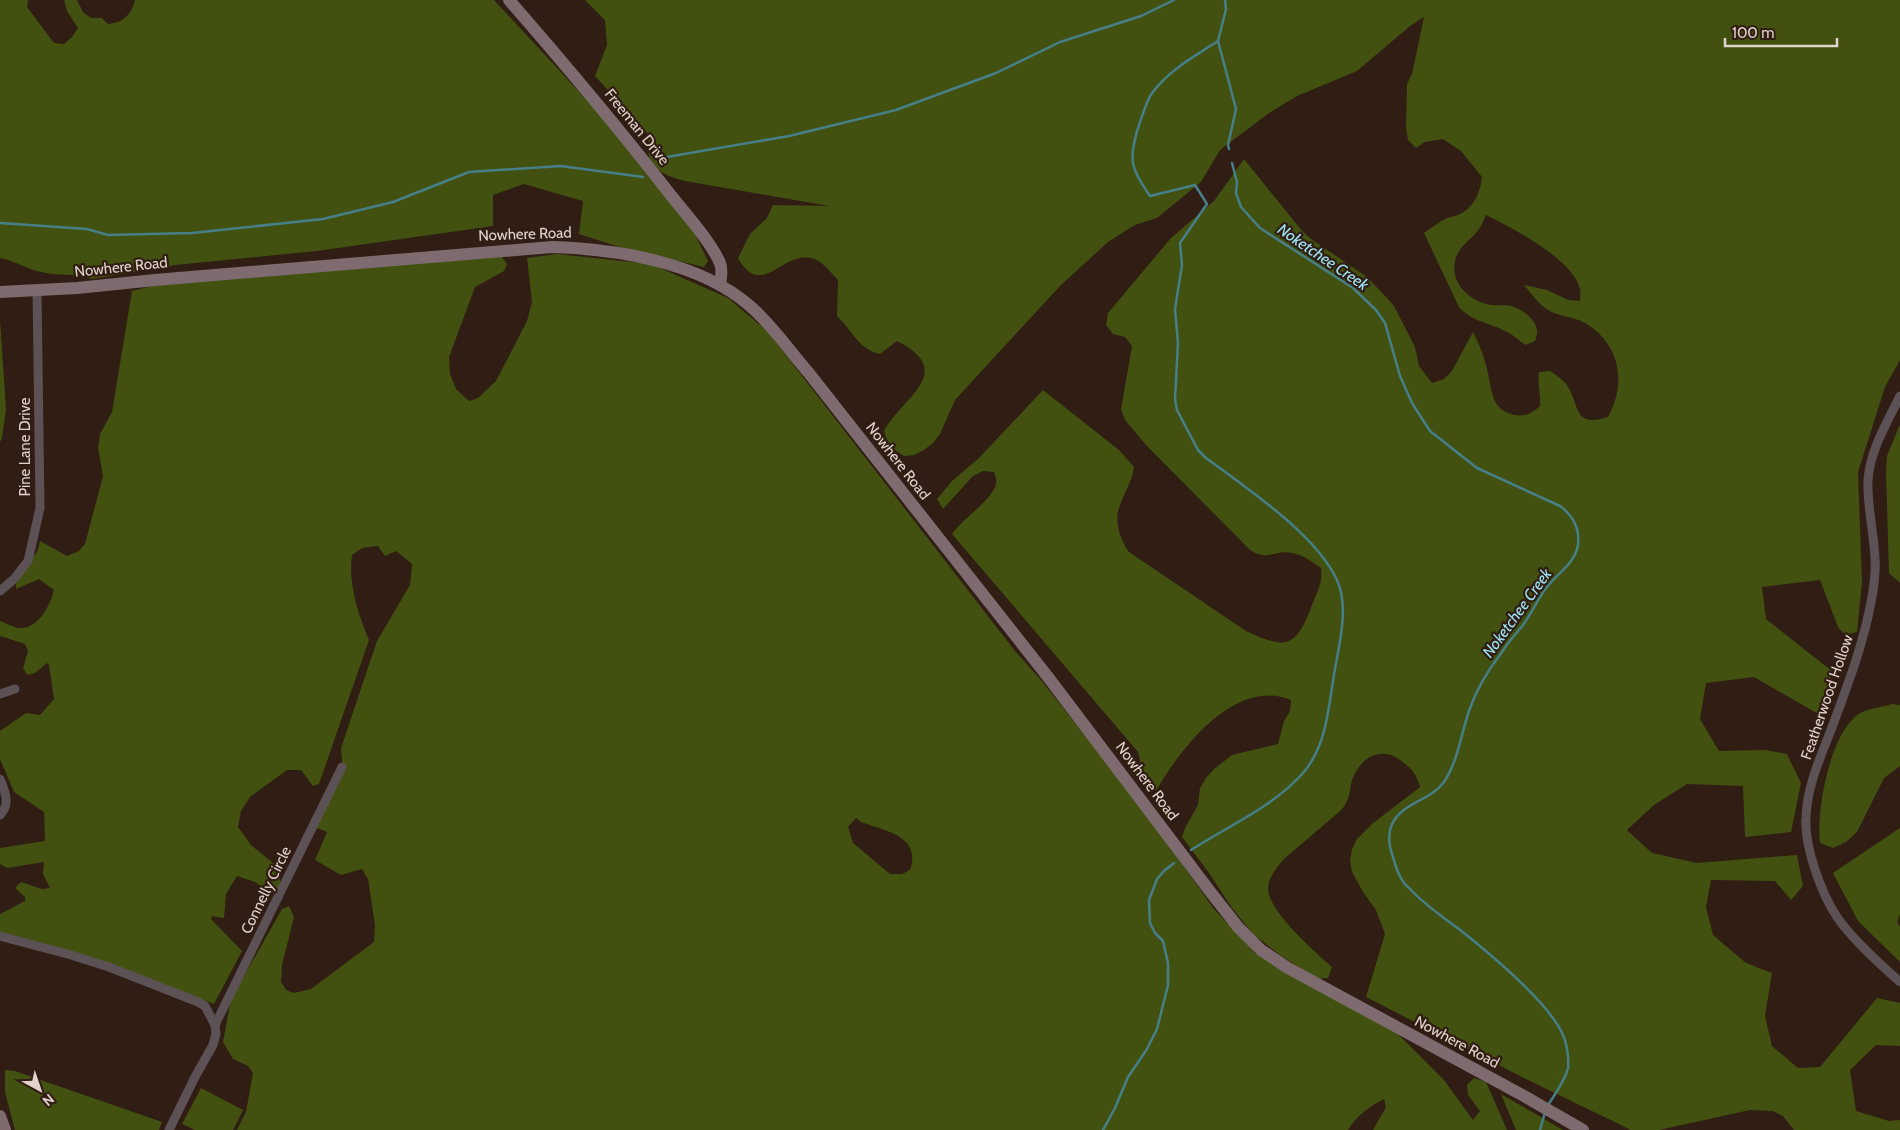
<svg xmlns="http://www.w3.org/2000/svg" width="1900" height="1130" font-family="Cabin,sans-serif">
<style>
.green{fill:#42510f;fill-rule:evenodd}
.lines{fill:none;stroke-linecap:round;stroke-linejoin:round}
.stream{stroke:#477f88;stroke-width:2.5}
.street{stroke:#5c5154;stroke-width:9}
.secondary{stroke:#7d6b6f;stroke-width:12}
.labels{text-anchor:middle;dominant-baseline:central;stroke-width:4.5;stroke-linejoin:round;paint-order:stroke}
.street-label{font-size:15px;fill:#e0d3cc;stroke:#301d13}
.water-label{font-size:16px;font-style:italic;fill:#9de4f6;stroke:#301d13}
</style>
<rect width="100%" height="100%" fill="#301d13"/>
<g class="green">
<path d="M 0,0 L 28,0 L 27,7 L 54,43 L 64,44 L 72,37 L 78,28 L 67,11 L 64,0 L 77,0 L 83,12 L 91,18 L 102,18 L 108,24 C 123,23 131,15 135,0 L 494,0 L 596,110 L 689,222 L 708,261 L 704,267 L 619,247 L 579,234 L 583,201 L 524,184 L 493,195 L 493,226 L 317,251 L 175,265 L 92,279 C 76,273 58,276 41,272 C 27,269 15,261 0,258 Z"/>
<path d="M 585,0 L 1900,0 L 1900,360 L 1885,387 L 1858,472 L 1862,582 L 1857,632 L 1845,635 L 1838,627 L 1820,580 L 1762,587 L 1766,619 L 1833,672 L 1820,715 L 1754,677 L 1706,683 L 1700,719 L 1719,751 L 1765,750 L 1787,754 L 1801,783 L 1791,832 L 1745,837 L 1743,786 L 1687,784 L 1654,805 L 1627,830 L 1652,853 L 1697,863 L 1797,855 L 1803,886 L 1791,900 L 1775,881 L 1711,880 L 1706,907 L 1713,935 L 1746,963 L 1772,973 L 1765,1016 L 1772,1046 L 1798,1068 L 1820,1067 L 1877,998 L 1900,1003 L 1900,1046 L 1876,1045 L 1850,1070 L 1856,1111 L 1889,1121 L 1900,1120 L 1900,1130 L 1794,1130 L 1783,1116 L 1773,1111 L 1750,1110 L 1659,1130 L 1631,1130 L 1524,1078 L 1366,997 L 1385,934 L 1376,910 L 1363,892 L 1352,872 L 1350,861 L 1352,849 L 1357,839 L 1372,824 L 1420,787 C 1416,772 1410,767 1397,758 C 1377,746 1359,761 1352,780 C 1350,788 1350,796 1346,803 C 1345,806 1342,809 1339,812 L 1284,859 C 1277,867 1268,878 1268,889 C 1269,912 1315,952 1332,967 L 1328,978 L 1317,979 L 1280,955 L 1253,934 L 1232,908 L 1209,873 L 1182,837 L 1186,826 L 1198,805 L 1200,788 L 1206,778 L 1214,769 L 1232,755 L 1278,744 L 1284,721 L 1290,711 L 1291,700 C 1235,677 1180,749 1156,791 L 1145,789 C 1140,777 1142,765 1138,752 L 952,534 C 962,519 994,499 996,483 C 997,480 995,475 994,472 L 983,471 L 973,476 L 943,509 L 937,499 L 952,481 L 979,458 L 1043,390 L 1119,450 L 1134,467 C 1132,482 1124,493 1119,508 C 1114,522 1121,541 1129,552 L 1246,631 C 1287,650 1296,648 1312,605 C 1317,592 1323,583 1321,568 C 1313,562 1303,555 1292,553 C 1274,549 1268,562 1250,550 L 1146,445 L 1125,420 L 1121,409 L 1132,346 L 1125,337 L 1113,334 L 1106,325 L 1108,313 L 1171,238 L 1214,201 L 1244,159 L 1302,231 L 1311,239 L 1367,277 L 1387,298 L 1394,306 L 1415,347 L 1419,366 L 1432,383 L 1444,379 L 1452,371 L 1473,332 C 1480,345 1485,359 1488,373 C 1492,392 1492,411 1515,415 C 1526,417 1532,413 1540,406 C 1541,394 1537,384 1539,372 L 1550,371 C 1556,375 1565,381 1568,387 C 1580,406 1573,428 1608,417 C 1627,382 1620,344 1585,323 C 1573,316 1557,317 1545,308 C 1537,302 1531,293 1524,285 L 1547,290 L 1568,300 L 1580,301 C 1580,297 1581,292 1580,289 C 1573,259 1512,228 1486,215 C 1484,219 1482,225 1479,229 C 1473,238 1461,245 1457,255 C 1447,280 1467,301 1491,305 C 1498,306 1506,304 1514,307 C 1523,310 1536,320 1537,330 C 1538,333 1536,338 1535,341 L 1525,345 C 1519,340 1512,334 1505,331 C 1488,322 1472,322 1459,307 L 1424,233 C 1431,228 1439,222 1447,218 C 1451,217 1455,216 1458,215 C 1474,208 1480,193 1482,177 L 1461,151 L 1443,139 L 1425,142 L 1416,148 L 1408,140 L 1406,128 L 1407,84 L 1412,74 L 1424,17 L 1410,26 L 1357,71 L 1297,96 L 1269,113 L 1220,150 L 1201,182 L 1157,218 L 1135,225 L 1108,242 L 1060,286 L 955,400 L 940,434 L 933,443 L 924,450 L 914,455 L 904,456 C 893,449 887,444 884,431 C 902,397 958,372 897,341 L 880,354 C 859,350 852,330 837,316 L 838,280 C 830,272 822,260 811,258 C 783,251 761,300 738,258 L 750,234 L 767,218 L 773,205 L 829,206 L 685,181 C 660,175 642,164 650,136 L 595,76 L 607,45 L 605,20 Z"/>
<path d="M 557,254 L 651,264 L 728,298 L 768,332 L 1015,651 L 1041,680 L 1140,805 L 1214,909 L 1255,953 L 1392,1028 L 1444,1080 L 1473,1120 L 1480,1111 L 1468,1095 L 1467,1085 L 1474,1078 L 1486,1082 L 1507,1130 L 1373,1130 L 1386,1107 L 1384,1099 C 1370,1106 1356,1116 1348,1130 L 237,1130 L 246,1112 L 253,1073 L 248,1066 L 233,1059 L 223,1042 L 231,999 L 282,909 L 289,906 L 294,917 L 282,965 L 281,982 L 286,990 L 294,993 L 311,989 L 374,942 L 375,925 L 368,879 L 362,869 L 341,875 L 315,860 L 327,832 L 314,827 L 343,772 L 341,748 L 377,641 L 410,585 L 412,564 L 396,551 L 385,556 L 378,546 L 362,548 L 352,555 C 348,584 358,613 369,640 L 319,784 L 313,786 L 301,770 L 287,770 L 250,797 L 241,811 L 238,827 L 251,845 L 279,868 L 281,888 L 271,894 L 255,882 L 237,876 L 226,894 L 224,918 L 212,916 L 211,919 L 242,951 L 214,1004 L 84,955 L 0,932 L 0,914 L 25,901 L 25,897 L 15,888 L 21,882 L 42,889 L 50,888 L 43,874 L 44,862 L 7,868 L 0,864 L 0,848 L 45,841 L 44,812 L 14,792 L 0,759 L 0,731 L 26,713 L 40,715 L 54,699 L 49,665 L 47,663 L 35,673 L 27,675 L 23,668 L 28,651 L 25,644 L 0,636 L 0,621 C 6,623 16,629 23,628 C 40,626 50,605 54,590 L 39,579 L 16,589 L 16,584 L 38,550 L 40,541 L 67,556 L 79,551 L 85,544 L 103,476 L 98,448 L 100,434 L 112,412 L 132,291 L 167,282 L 502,257 L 507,264 L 504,271 L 475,287 L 449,357 L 450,374 L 456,389 L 469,401 L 478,398 L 496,381 L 527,321 L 532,302 L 527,258 ZM 856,818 L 861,822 C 885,831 922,836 910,870 L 902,874 L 890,874 L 853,843 L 848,827 Z"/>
<polygon points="0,320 6,409 2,438 0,442"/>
<polygon points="1900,424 1900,583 1889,573 1886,471 1887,456"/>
<path d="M 1892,704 L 1900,705 L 1900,766 L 1884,778 L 1857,832 L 1846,842 L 1833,848 L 1820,843 C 1816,811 1830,729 1862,712 C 1871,708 1883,707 1892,704 Z"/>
<polygon points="1900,828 1900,914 1897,922 1900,927 1900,962 1858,921 1833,873"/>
<polygon points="5,1070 15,1071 162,1122 159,1130 15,1130 5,1092"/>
<polygon points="201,1088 243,1110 233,1130 195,1130 182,1124"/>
<polygon points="1501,1094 1563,1130 1516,1130"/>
</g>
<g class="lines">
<g class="stream">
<polyline points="1225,0 1226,9 1218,41 1236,109 1228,145 1229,149"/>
<polyline points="661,158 789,136 896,110 996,73 1060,42 1141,16 1174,0"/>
<path d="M 1232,163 L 1237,182 L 1236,193 L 1241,207 L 1260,228 L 1353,288 L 1376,310 L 1385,323 L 1400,376 L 1412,403 L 1430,431 L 1477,468 L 1560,506 C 1572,515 1580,528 1578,545 C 1575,563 1558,573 1547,587 C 1538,598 1532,613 1523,625 C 1516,634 1508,642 1502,652 C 1488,670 1476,690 1469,711 C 1461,734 1458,761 1444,782 C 1430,801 1403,802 1392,824 C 1387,835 1389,846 1393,857 C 1395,864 1397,872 1401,878 C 1403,883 1407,886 1411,890 C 1428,908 1449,921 1469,937 C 1496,959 1550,1005 1563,1035 C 1567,1044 1569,1059 1568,1068 C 1565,1081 1555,1094 1548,1105"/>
<polyline points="0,223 87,229 108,235 192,233 323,219 393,202 469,172 561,166 643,177"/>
<path d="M 1191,850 C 1228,826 1273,807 1303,773 C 1325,748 1328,713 1333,681 C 1337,653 1347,620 1341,592 C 1330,543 1245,487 1206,458 L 1198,450 L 1177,410 L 1175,399 L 1178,343 L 1175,309 L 1182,265 L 1180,243 L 1207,204 L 1195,185 L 1150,196 C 1130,167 1128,159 1139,125 C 1143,114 1146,102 1152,93 C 1169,70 1195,56 1218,41"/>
<polyline points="1103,1130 1115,1108 1128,1077 1147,1049 1157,1029 1168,985 1168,963 1163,941 1155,933 1150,923 1149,900 1157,879 1164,871 1174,863"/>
<polyline points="1540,1130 1545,1112"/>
</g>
<g class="street">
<path d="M 1900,396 C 1887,423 1870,450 1868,480 C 1867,507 1874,533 1875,559 C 1876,572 1874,585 1872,597 C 1864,643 1847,687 1831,730 C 1820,758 1807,787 1806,817 C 1804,846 1821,893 1837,917 C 1852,939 1880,964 1900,982"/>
<polyline points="0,591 14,579 28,561 40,508 37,290"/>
<polyline points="0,694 15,689"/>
<path d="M 0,779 C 5,792 11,804 0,815"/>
<polyline points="0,936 71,955 109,967 198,1002 205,1006 215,1025"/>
<polyline points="169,1130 195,1077 213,1045 216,1034 215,1025 342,767"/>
</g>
<g class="secondary">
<path d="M 509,0 C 563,62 616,125 666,189 C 682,210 710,240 720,263 C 723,270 721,277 720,285"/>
<path d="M 0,292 L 77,288 L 155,280 L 552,247 C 616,249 700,262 750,306 C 772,325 789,350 808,372 L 1048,677 L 1212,894 L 1238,927 L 1261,950 L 1288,968 L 1524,1096 L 1583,1130"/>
<polyline points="0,1116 5,1130"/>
</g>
</g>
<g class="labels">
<g class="street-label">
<text transform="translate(637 127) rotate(51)">Freeman Drive</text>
<text transform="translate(525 234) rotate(-2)">Nowhere Road</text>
<text transform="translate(121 267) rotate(-6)">Nowhere Road</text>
<text transform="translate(25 447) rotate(-90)">Pine Lane Drive</text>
<text transform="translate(898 461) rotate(52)">Nowhere Road</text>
<text transform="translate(1827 697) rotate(-71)">Featherwood Hollow</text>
<text transform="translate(1147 781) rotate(53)">Nowhere Road</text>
<text transform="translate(266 890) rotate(-64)">Connelly Circle</text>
<text transform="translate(1457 1042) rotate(28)">Nowhere Road</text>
</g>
<g class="water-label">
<text transform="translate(1323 257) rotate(34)">Noketchee Creek</text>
<text transform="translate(1517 613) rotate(-54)">Noketchee Creek</text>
</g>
</g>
<g transform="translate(40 1090) rotate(140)" stroke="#301d13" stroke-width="4" paint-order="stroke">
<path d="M0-4L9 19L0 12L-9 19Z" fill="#e0d3cc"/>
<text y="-8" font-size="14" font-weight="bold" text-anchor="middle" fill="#e0d3cc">N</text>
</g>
<path d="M1725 38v8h112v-8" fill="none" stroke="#e0d3cc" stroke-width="2.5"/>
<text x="1732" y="38" font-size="15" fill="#e0d3cc" stroke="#301d13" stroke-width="4" paint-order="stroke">100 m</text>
</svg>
